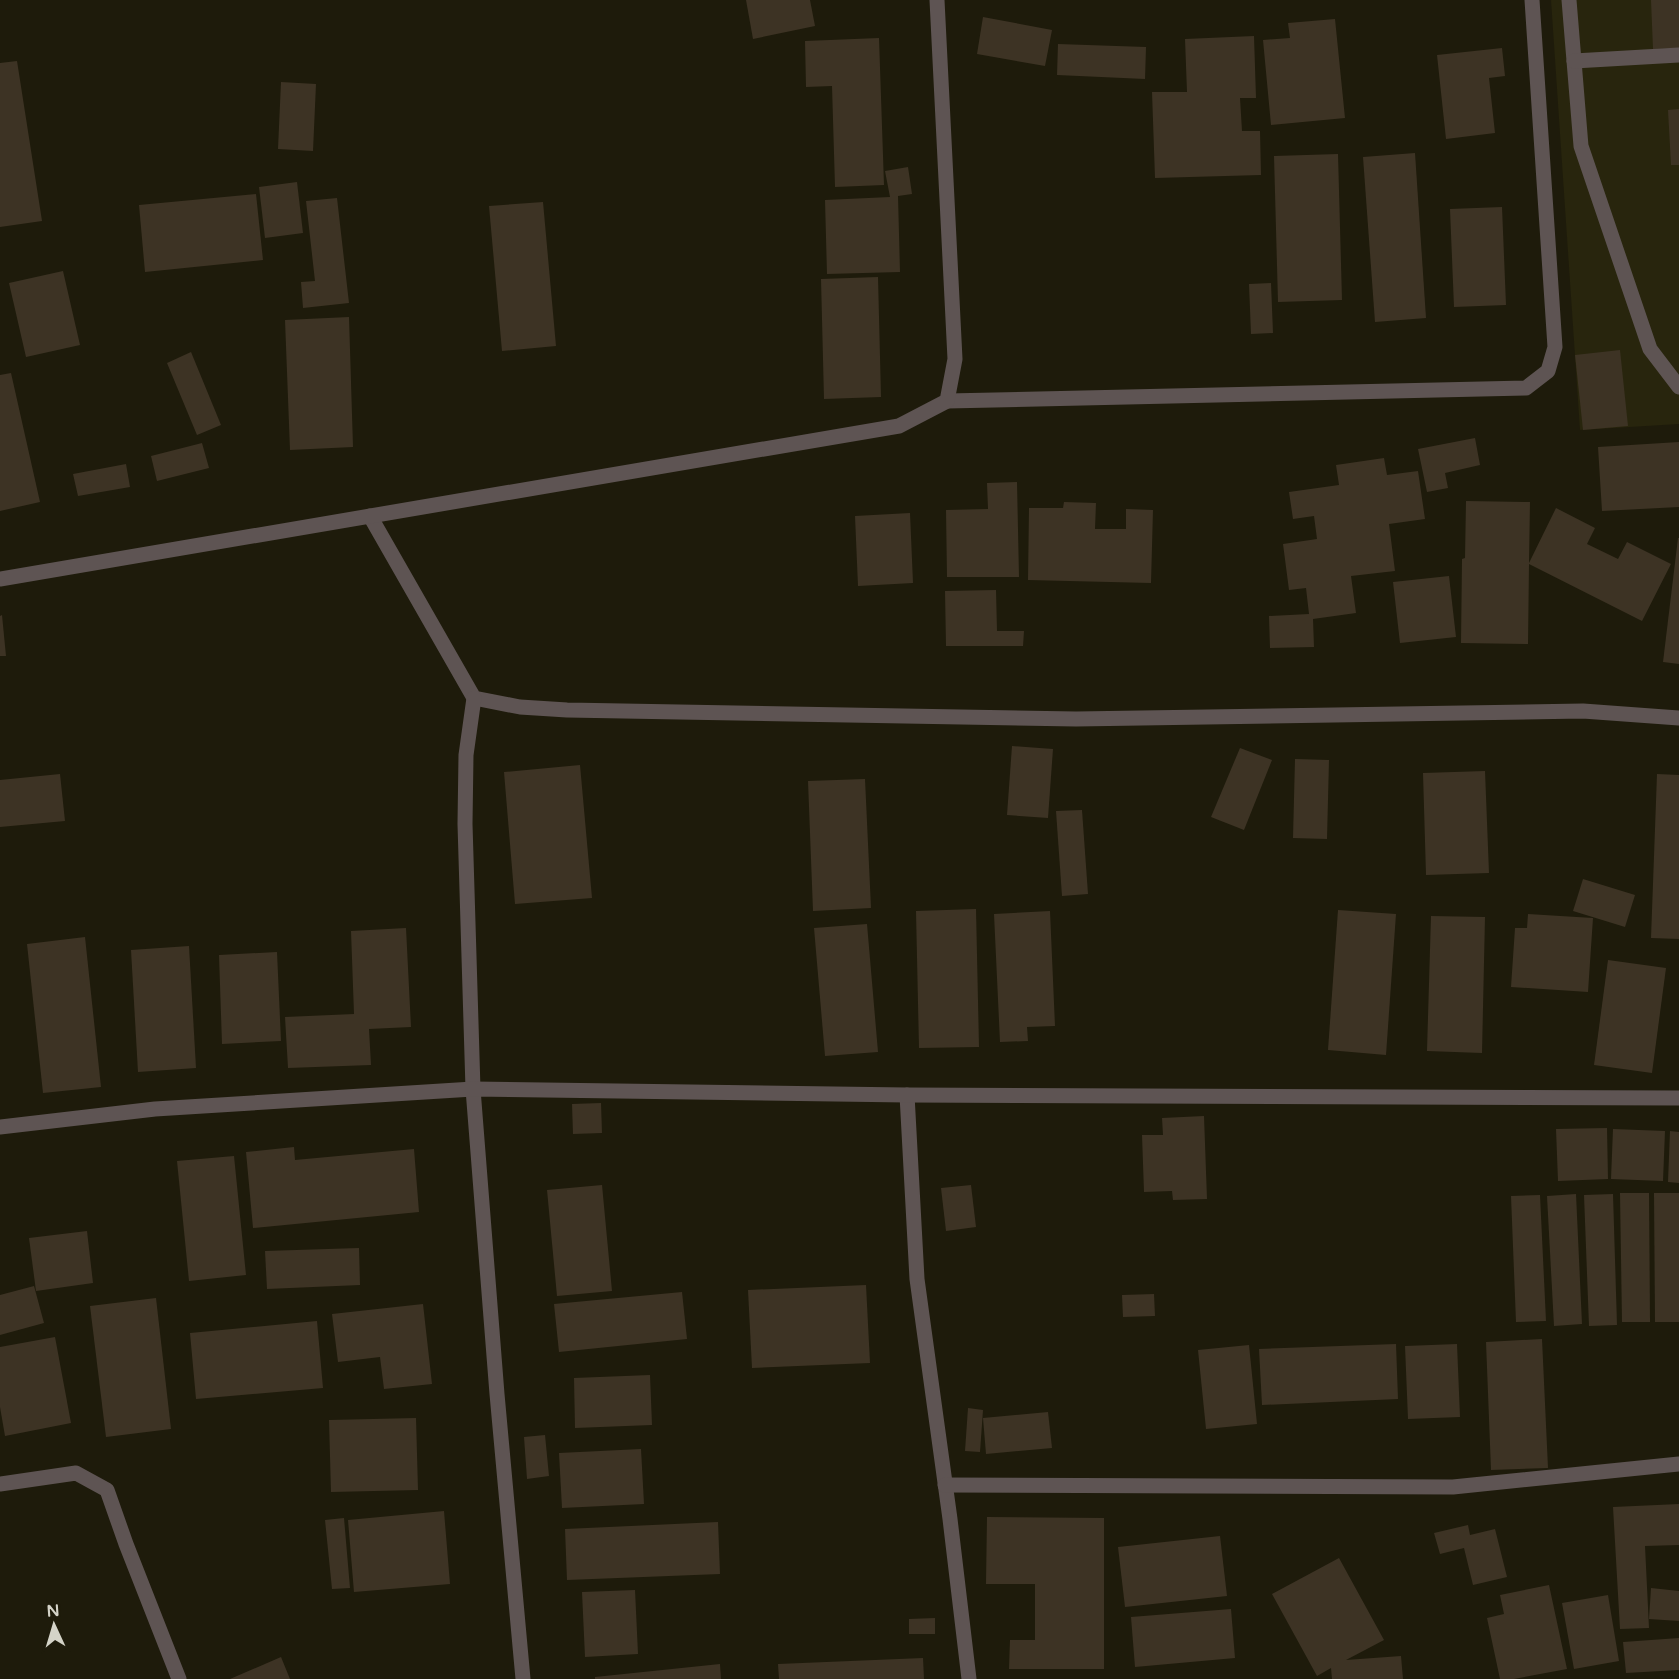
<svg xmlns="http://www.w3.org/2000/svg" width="1679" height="1679" font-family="'Varela Round',sans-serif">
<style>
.built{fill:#28250d}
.building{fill:#3d3324}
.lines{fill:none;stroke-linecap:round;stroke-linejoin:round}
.minor{stroke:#5e5453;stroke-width:15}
</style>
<rect width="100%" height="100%" fill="#1e1b0b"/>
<polygon class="built" points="1551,0 1679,0 1679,424 1580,430"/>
<g class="building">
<polygon points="746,0 810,0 815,26 753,39"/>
<polygon points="1651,0 1679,0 1679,48 1653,49"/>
<polygon points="983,17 1052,30 1045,66 977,54"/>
<polygon points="1335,19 1345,118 1271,125 1263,40 1290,38 1288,23"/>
<polygon points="1254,36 1256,98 1240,98 1242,131 1260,131 1261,175 1155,178 1152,92 1187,92 1185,39"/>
<polygon points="879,38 884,185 835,187 832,86 806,87 805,41"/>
<polygon points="1058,44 1146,47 1145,79 1057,75"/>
<polygon points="1502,48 1505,76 1489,78 1495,133 1446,139 1437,55"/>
<polygon points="17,61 42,221 0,227 0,63"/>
<polygon points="281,82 316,84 313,151 278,149"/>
<polygon points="1679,109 1679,165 1671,165 1668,110"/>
<polygon points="1415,153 1426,318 1375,322 1363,157"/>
<polygon points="1338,154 1342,300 1278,302 1274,156"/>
<polygon points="908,167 912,194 898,196 900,272 827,274 825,200 890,197 885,171"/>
<polygon points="297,182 303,233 265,238 259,187"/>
<polygon points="256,194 263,260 145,272 139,205"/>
<polygon points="337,198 349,303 303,308 301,282 315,281 306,201"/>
<polygon points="543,202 556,346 502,351 489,206"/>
<polygon points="1502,207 1506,305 1454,307 1450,209"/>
<polygon points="63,271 80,345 26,357 9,283"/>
<polygon points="878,277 881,397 824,399 821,279"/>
<polygon points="1271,283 1273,333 1251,334 1249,284"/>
<polygon points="349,317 353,447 290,450 285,320"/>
<polygon points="1620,350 1628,426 1583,430 1575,355"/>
<polygon points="191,352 221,425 197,435 167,363"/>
<polygon points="11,373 40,502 0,511 0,375"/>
<polygon points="1475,438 1480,465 1445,473 1448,488 1427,492 1418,449"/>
<polygon points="1679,442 1679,507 1602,511 1598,447"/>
<polygon points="202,443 209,468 157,481 151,456"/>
<polygon points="1384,458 1387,475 1418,471 1425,519 1389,524 1395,571 1351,576 1356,613 1313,619 1314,647 1270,648 1269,616 1309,614 1306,588 1289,590 1283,544 1317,539 1314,516 1293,519 1289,492 1339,485 1336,465"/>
<polygon points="126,464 130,487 78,496 73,474"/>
<polygon points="1017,482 1019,577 947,577 946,510 988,509 987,483"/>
<polygon points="1466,501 1530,502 1529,563 1556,508 1595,528 1587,544 1618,559 1627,542 1671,564 1642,621 1529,564 1528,644 1461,643 1462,559 1465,558"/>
<polygon points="1064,502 1096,503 1095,529 1126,529 1126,509 1153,510 1151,583 1028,580 1029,508 1063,508"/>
<polygon points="910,513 913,583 858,586 855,516"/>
<polygon points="1678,538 1679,538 1679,664 1663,662"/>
<polygon points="1449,576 1456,637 1400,643 1393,582"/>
<polygon points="996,590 997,631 1024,631 1023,646 946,646 945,591"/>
<polygon points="2,615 6,656 0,656 0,616"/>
<polygon points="1012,746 1053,749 1048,818 1007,815"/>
<polygon points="1240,748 1272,760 1244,830 1211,817"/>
<polygon points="1295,759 1329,760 1327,839 1293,838"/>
<polygon points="580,765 592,898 515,904 504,772"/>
<polygon points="1485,771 1489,873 1426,875 1423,773"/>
<polygon points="60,774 65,821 0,827 0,780"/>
<polygon points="1657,774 1679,775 1679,939 1651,938"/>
<polygon points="865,779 871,908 813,911 808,781"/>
<polygon points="1082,810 1088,894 1062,896 1056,811"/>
<polygon points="1583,879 1635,895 1625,927 1573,911"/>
<polygon points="976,909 979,1047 919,1048 916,911"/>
<polygon points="1338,910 1396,914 1386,1055 1328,1050"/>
<polygon points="1050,911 1055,1026 1027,1027 1028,1041 1000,1042 994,914"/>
<polygon points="1528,914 1593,918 1588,992 1511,987 1515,928 1527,928"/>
<polygon points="1431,916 1485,917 1482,1053 1427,1051"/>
<polygon points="867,924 878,1052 825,1056 814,928"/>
<polygon points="406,928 411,1027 369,1029 371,1065 288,1068 285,1017 354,1014 351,931"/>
<polygon points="85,937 101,1087 43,1093 27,944"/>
<polygon points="189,946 196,1068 138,1072 131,950"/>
<polygon points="277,952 281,1041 222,1044 219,955"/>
<polygon points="1608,960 1666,968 1652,1073 1594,1065"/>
<polygon points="601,1103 602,1133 573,1134 572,1104"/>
<polygon points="1204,1116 1207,1199 1173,1200 1172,1191 1144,1192 1142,1135 1163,1135 1162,1118"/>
<polygon points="1607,1128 1608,1179 1558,1181 1556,1129"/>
<polygon points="1613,1129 1665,1131 1663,1181 1611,1179"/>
<polygon points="1670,1131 1679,1132 1679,1183 1668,1182"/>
<polygon points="294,1147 295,1160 414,1149 419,1212 253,1228 246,1152"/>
<polygon points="234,1156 246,1275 189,1281 177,1161"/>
<polygon points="602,1185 612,1291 557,1296 547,1190"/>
<polygon points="971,1185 976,1227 946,1231 941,1188"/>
<polygon points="1620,1193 1649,1193 1650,1322 1622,1322"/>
<polygon points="1654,1193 1679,1193 1679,1322 1655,1322"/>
<polygon points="1576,1194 1582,1324 1554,1326 1547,1196"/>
<polygon points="1613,1194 1617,1325 1589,1326 1584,1195"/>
<polygon points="1540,1195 1546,1321 1516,1322 1511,1196"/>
<polygon points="87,1231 93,1283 36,1291 29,1238"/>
<polygon points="359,1248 360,1285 267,1289 265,1251"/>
<polygon points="866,1285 870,1363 752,1368 748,1290"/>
<polygon points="34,1286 44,1323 0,1335 0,1295"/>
<polygon points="682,1292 687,1339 559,1352 554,1304"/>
<polygon points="1154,1294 1155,1316 1123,1317 1122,1295"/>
<polygon points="156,1298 171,1429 106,1437 90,1306"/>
<polygon points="423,1304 432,1384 384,1389 380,1357 338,1362 332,1314"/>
<polygon points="317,1321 323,1388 196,1399 190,1333"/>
<polygon points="55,1337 71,1423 5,1436 0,1407 0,1347"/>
<polygon points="1542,1339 1548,1468 1491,1470 1486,1342"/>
<polygon points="1396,1344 1398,1399 1262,1405 1259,1349"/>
<polygon points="1457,1344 1460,1417 1408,1419 1405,1346"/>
<polygon points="1249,1345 1257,1424 1206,1429 1198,1350"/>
<polygon points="650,1375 652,1425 575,1428 574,1378"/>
<polygon points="968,1408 983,1410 980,1452 965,1451"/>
<polygon points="1048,1412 1052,1448 986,1454 983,1418"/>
<polygon points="416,1418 418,1490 331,1492 329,1420"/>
<polygon points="545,1435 549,1476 527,1479 524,1437"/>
<polygon points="641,1449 644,1504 562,1508 559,1453"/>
<polygon points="1679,1504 1679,1545 1645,1546 1649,1628 1620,1629 1613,1507"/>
<polygon points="444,1511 450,1584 354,1592 348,1520"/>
<polygon points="987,1517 1104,1518 1104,1669 1009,1669 1010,1640 1035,1640 1035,1584 986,1584"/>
<polygon points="344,1518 350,1588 332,1589 325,1520"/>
<polygon points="718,1522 720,1574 567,1580 565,1529"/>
<polygon points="1468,1525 1470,1535 1495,1529 1507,1577 1473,1585 1464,1548 1440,1554 1434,1533"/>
<polygon points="1220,1536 1227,1596 1125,1607 1118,1547"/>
<polygon points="1339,1558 1384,1640 1346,1660 1401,1656 1403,1679 1332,1679 1331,1668 1317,1676 1272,1594"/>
<polygon points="1549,1585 1567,1669 1514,1679 1500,1679 1487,1618 1504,1614 1500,1595"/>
<polygon points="1651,1588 1679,1591 1679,1621 1649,1619"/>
<polygon points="635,1590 638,1654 585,1657 582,1592"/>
<polygon points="1608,1595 1619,1661 1574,1669 1562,1603"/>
<polygon points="1231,1609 1235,1658 1135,1667 1131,1617"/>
<polygon points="935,1618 935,1634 909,1634 909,1619"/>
<polygon points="1679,1638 1679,1670 1626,1673 1623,1642"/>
<polygon points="281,1657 290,1679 230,1679"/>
<polygon points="923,1658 924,1679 779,1679 778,1664"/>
<polygon points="720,1664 721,1679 595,1679 595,1677"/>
</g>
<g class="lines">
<g class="minor">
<polyline points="1569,0 1581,146 1650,349 1679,387"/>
<polyline points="1574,61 1679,55"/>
<polyline points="947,401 1526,388 1548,371 1555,347 1532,0"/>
<polyline points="370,516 474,698 520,707 567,710 1076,719 1583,711 1679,718"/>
<polyline points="0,579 899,426 947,401 955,359 937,0"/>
<polyline points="474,698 466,755 465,824 473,1089 497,1394 523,1679"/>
<polyline points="907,1095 917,1279 950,1519 969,1679"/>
<polyline points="0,1127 155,1109 473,1089 907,1095 1679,1098"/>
<polyline points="0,1484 76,1473 107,1490 126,1544 179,1679"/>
<polyline points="945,1485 1453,1487 1679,1464"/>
</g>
</g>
<g transform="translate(54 1625) rotate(356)" stroke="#1e1b0b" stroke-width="4.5" paint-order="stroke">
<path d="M0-4.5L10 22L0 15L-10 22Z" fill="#d4d3c8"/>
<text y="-9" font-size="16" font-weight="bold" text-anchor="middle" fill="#d4d3c8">N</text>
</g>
</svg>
